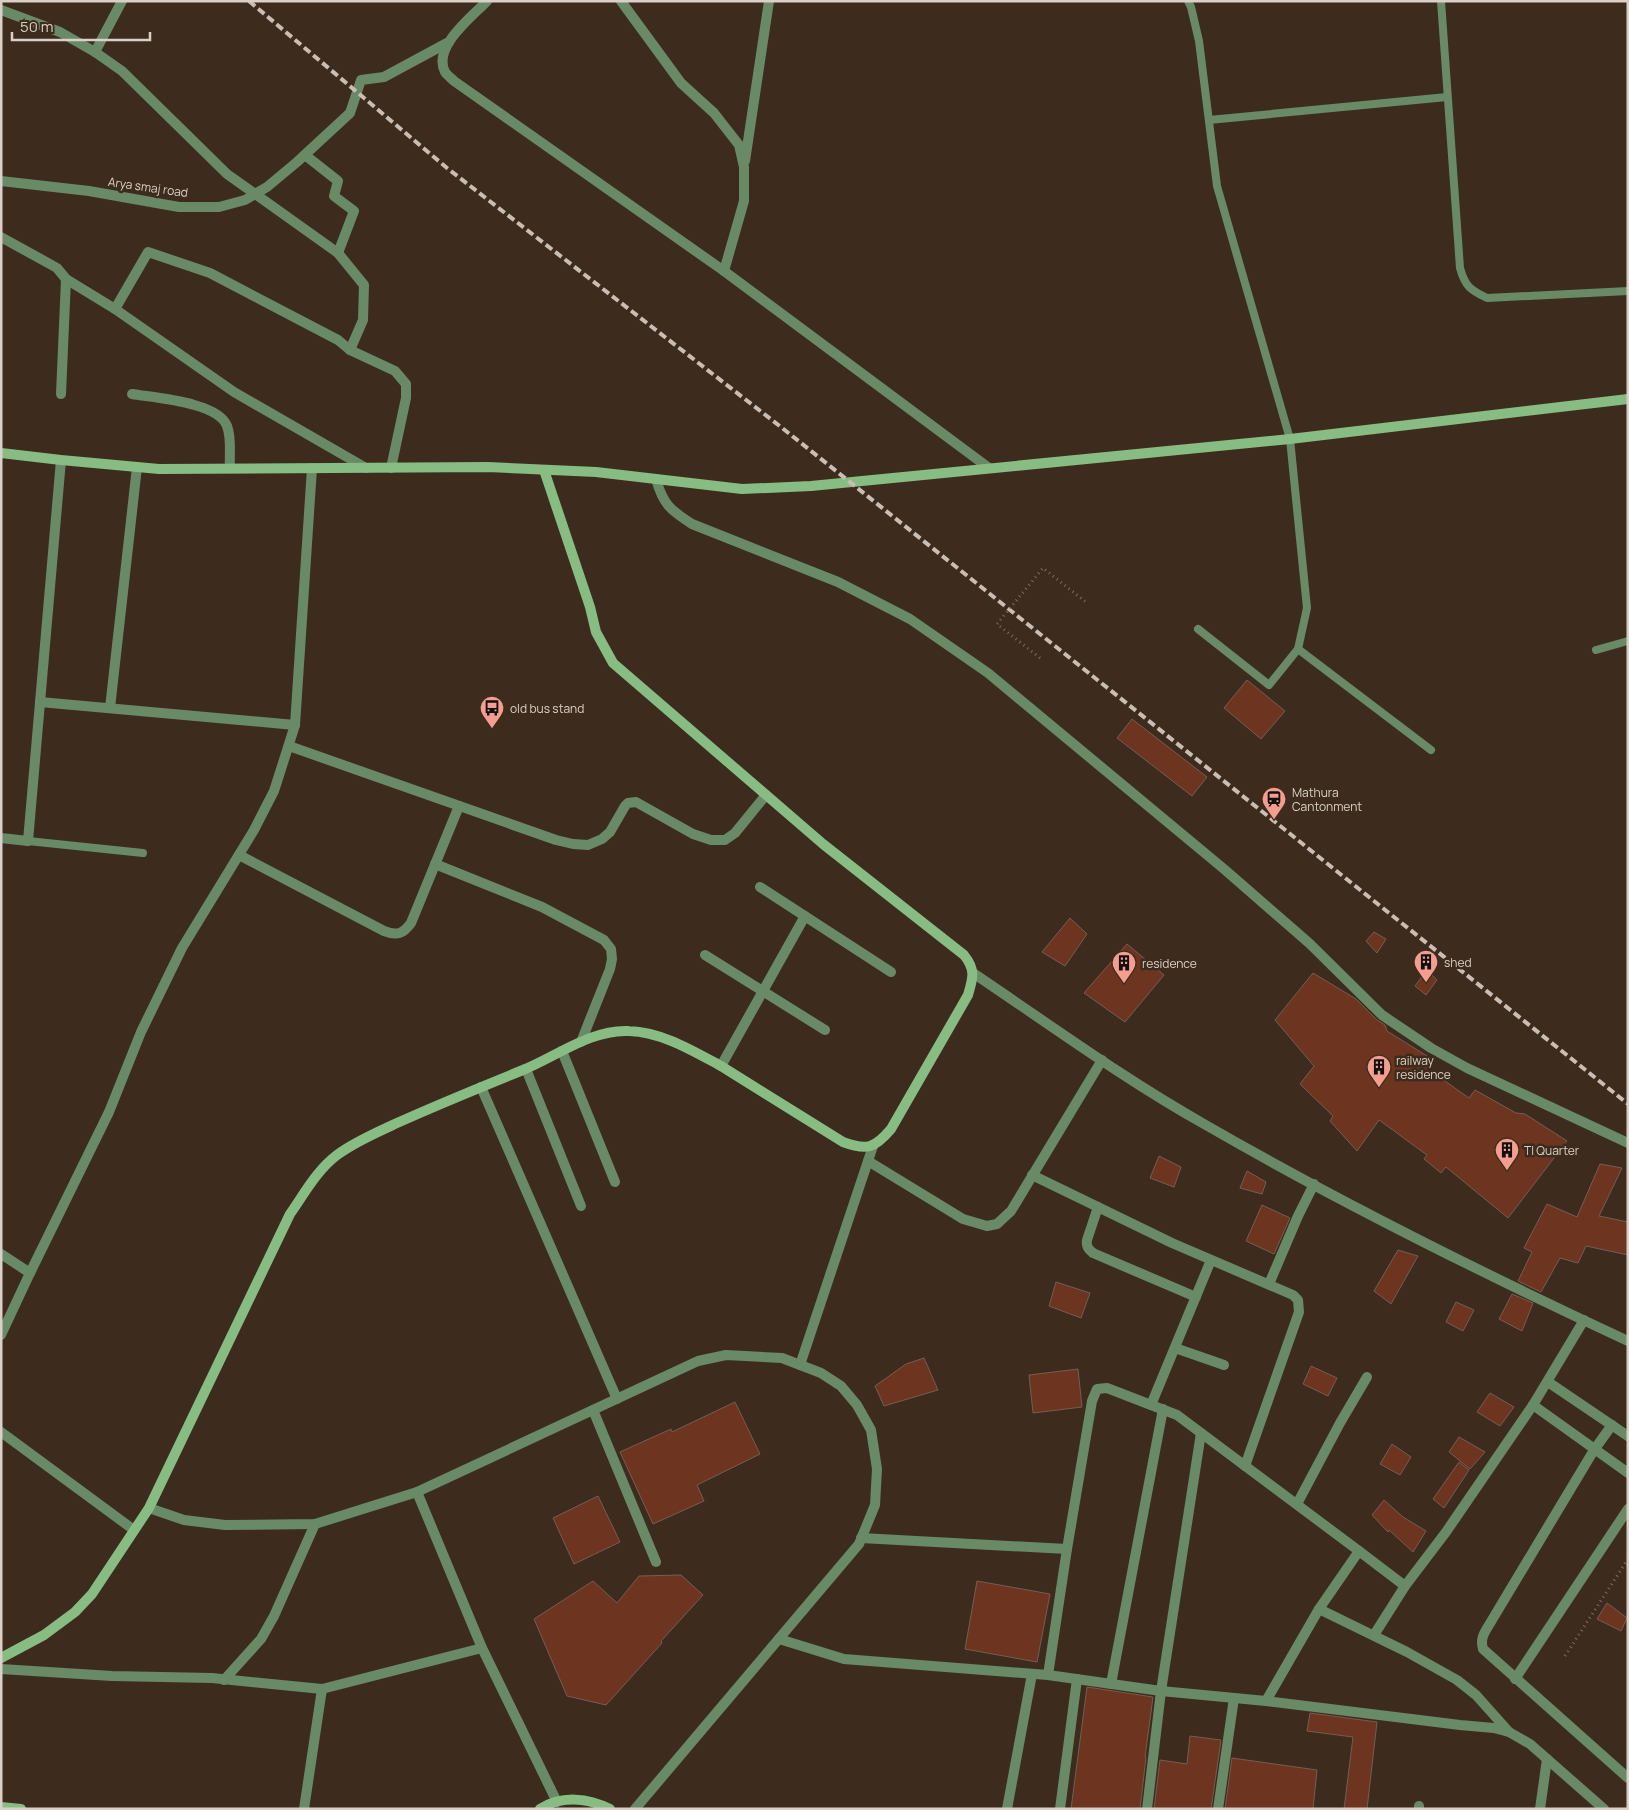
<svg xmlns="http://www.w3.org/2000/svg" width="1629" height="1810" font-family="Manrope,sans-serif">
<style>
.building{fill:#6d3520;stroke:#755d54}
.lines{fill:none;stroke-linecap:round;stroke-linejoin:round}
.path{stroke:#7c6e61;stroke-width:3;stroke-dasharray:1 4;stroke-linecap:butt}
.lane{stroke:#698a66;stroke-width:8}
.street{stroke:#698a66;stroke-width:10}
.secondary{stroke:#87bd83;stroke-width:10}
.rail{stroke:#c9bdb4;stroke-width:4;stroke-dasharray:8 4;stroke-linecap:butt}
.path-bridge{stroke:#7c6e61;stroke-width:3;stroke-dasharray:1 4;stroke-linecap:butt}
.labels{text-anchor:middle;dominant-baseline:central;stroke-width:5;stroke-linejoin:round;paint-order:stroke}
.street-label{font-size:12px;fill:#dbd0c7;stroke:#3d2c1d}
.poi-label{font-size:12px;fill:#dbd0c7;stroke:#3d2c1d;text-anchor:start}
</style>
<rect width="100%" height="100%" fill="#3d2c1d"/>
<g class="building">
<polygon points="1247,680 1285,711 1261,739 1224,708"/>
<polygon points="1132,719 1207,777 1192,796 1117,738"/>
<polygon points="1070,918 1087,934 1065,966 1042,952"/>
<polygon points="1374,932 1386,939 1377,953 1366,941"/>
<polygon points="1127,944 1164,975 1125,1022 1084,993"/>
<polygon points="1427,970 1437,980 1426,995 1415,986"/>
<polygon points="1313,973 1356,999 1377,1020 1385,1025 1387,1031 1427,1056 1421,1064 1469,1098 1475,1090 1516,1113 1525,1114 1567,1141 1508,1218 1446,1167 1441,1173 1424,1159 1427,1155 1379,1120 1357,1151 1330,1121 1333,1116 1300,1084 1314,1066 1275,1020"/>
<polygon points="1159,1156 1181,1167 1174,1187 1150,1178"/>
<polygon points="1600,1164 1622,1168 1599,1216 1628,1222 1628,1255 1586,1246 1578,1263 1560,1258 1541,1292 1518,1281 1532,1252 1524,1248 1547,1204 1577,1217"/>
<polygon points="1247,1171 1266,1182 1262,1194 1240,1188"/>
<polygon points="1262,1205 1290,1218 1274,1254 1246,1241"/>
<polygon points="1398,1250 1418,1256 1391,1304 1374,1291"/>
<polygon points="1056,1282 1090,1293 1081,1318 1049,1306"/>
<polygon points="1512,1294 1533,1303 1522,1331 1499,1319"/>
<polygon points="1456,1302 1474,1310 1463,1331 1446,1322"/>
<polygon points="924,1358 938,1390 884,1406 875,1386 906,1364"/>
<polygon points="1311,1366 1337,1378 1328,1396 1303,1384"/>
<polygon points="1078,1369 1082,1407 1033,1413 1029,1375"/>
<polygon points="1490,1393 1514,1407 1500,1426 1477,1412"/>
<polygon points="735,1402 760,1454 697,1485 704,1501 653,1524 620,1452 671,1429 672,1432"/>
<polygon points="1459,1437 1485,1452 1470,1469 1449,1452"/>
<polygon points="1392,1444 1411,1457 1400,1475 1380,1464"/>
<polygon points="1459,1462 1469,1470 1444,1508 1433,1499"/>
<polygon points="598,1496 620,1542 574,1564 553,1518"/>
<polygon points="1384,1500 1403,1517 1426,1531 1413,1552 1389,1530 1388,1532 1372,1515"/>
<polygon points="681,1575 703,1595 661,1641 662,1643 606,1705 567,1696 534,1619 593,1581 617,1603 639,1576"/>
<polygon points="977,1581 1050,1594 1037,1662 965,1649"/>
<polygon points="1607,1603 1627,1618 1621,1631 1597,1619"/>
<polygon points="1087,1687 1153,1697 1145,1757 1146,1757 1140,1809 1071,1809"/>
<polygon points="1310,1713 1377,1722 1367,1809 1344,1809 1353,1737 1307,1731"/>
<polygon points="1190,1736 1221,1740 1211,1809 1154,1809 1160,1760 1187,1764"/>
<polygon points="1232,1758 1317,1770 1313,1809 1225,1809"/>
</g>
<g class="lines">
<polyline class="path" points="1565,1656 1628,1559"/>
<g class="lane">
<polyline points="1188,1 1191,7 1199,41 1217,186 1290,439 1307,608 1298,649 1269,685 1198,629"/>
<path d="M 1441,1 L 1460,268 C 1465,286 1470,290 1487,298 L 1628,291"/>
<polyline points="1209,120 1447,97"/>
<polyline points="1298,649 1431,750"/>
<polyline points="1596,650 1628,641"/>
<polyline points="28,841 143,853"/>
</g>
<g class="street">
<path d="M 487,1 C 472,17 432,47 445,72 C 447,75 451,78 454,81 L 724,271 L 989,468"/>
<polyline points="621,1 681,83 714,113 739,145 744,167 744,201 724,271"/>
<polyline points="1,10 60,32 95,52 122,71 227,174 338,253 364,285 363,320 350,350"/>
<polyline points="95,52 122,1"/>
<polyline points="305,155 338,181 334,196 354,211 338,253"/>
<polyline points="745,161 769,1"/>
<polyline points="1,181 89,191 179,207 219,207 245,200 267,187 297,162 350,113 361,80 384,77 447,43"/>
<polyline points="1,237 57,268 66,279 115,309 234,392 366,468"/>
<polyline points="115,309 148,252 210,273 338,340 350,350 395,371 406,384 406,398 391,468"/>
<polyline points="61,394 66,279"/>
<path d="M 132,394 C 155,398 218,402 227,426 C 232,438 229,455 230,468"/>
<path d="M 656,479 C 663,504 670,510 692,524 L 838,582 L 910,619 L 988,673 L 1224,869 L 1309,943 L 1382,1015 L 1431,1048 L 1467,1068 L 1628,1143"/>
<polyline points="40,702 295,725"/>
<polyline points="110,708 137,467"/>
<polyline points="289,746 556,840 573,844 588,845 602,839 610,832 625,806 628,803 636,802 693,834 711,840 725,840 735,833 766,795"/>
<polyline points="1,838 28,841 61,460"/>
<path d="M 239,855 L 384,931 C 397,936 403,934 411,923 L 459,806"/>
<polyline points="435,864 542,907 604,940 611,949 612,959 610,969 581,1042"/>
<polyline points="760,887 891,972"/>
<polyline points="705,955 825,1030"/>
<path d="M 973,973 C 1049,1024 1124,1079 1204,1124 C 1341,1203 1484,1274 1628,1341"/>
<polyline points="562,1051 615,1182"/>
<polyline points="721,1066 805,916"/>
<polyline points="526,1069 581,1206"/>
<polyline points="481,1087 617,1399"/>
<polyline points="868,1161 963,1219 987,1226 997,1224 1011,1211 1102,1060"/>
<polyline points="1032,1175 1172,1243 1293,1295 1298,1300 1299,1312 1245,1466"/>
<path d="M 1098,1207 L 1087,1240 C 1086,1246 1088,1249 1093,1253 L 1196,1297"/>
<polyline points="1,1254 30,1273 1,1335"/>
<polyline points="30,1273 109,1112 141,1032 182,948 254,830 274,791 282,766 295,725 312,468"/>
<polyline points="1269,1284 1298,1216 1314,1184"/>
<polyline points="1175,1348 1224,1365"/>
<polyline points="800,1365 873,1146"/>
<polyline points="1548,1382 1628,1436"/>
<polyline points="1151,1405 1211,1260"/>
<polyline points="1533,1405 1628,1473"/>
<polyline points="593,1410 656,1562"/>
<path d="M 1612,1425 L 1594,1450 L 1489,1625 C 1484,1633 1480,1639 1483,1649 L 1628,1778"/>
<polyline points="1,1432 134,1530"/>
<polyline points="417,1492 482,1648 557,1802"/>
<polyline points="1297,1504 1340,1423 1367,1377"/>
<polyline points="149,1508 184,1520 225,1525 315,1524 417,1492 698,1361 726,1355 782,1358 821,1373 841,1386 857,1405 871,1430 877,1469 875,1505 859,1544 635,1809"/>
<polyline points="861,1538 1067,1549"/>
<polyline points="1359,1551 1405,1586"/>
<polyline points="1319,1609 1407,1652 1457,1680 1476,1695 1509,1732"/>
<polyline points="1374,1635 1405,1586 1446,1532 1533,1405 1584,1320"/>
<polyline points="779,1639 844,1659 1048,1675 1161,1691 1266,1701 1460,1725 1494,1728 1509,1732 1530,1744 1604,1809"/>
<polyline points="1,1669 112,1676 212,1678 322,1689 482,1648"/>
<polyline points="1048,1675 1067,1549 1092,1401 1097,1389 1107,1388 1177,1415 1359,1551 1319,1609 1266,1701"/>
<polyline points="1515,1679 1628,1509"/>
<polyline points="224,1680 261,1639 274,1616 315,1524"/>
<polyline points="1111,1684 1163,1409"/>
<polyline points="304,1809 322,1689"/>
<polyline points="1007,1809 1032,1674"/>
<polyline points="1060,1809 1077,1679"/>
<polyline points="1147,1809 1161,1691 1201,1433"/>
<polyline points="1218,1809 1234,1698"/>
<polyline points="1419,1809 1419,1806"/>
<polyline points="1540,1809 1547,1759"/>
</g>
<g class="secondary">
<polyline points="1,453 61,460 159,469 488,467 596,472 742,489 811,486 1290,439 1628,399"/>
<path d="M 1,1658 L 44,1635 L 75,1612 L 92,1594 L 149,1508 L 290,1214 C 304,1194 317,1170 337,1155 C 356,1141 376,1133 397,1123 C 439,1104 481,1087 523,1070 C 557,1056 592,1029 629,1031 C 662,1032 693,1051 721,1066 L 843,1142 C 867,1151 875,1148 891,1129 L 968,995 C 973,978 976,970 964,955 L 823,844 L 613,663 L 596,632 L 590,607 L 544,470"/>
<polyline points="1,1807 21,1809"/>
<path d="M 540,1809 C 562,1795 588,1798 610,1809"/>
</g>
<polyline class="rail" points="249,1 447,168 781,427 1628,1104"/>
<polyline class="path-bridge" points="1040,658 997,624 1043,568 1087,603"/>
</g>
<defs>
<symbol id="bus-pin" viewBox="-11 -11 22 30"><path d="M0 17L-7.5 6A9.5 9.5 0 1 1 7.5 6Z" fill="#f59d8e" stroke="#3d2c1d"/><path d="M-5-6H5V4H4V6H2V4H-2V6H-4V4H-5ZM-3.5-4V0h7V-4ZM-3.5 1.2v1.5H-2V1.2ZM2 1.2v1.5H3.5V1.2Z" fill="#111"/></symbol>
<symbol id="station-pin" viewBox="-11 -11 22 30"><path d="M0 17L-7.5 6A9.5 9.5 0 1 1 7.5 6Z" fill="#f59d8e" stroke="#3d2c1d"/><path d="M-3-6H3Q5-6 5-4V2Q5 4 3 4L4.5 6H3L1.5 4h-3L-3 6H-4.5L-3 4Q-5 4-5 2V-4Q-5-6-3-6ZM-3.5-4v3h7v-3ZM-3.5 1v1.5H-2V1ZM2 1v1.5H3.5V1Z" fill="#111"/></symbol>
<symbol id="building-pin" viewBox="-11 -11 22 30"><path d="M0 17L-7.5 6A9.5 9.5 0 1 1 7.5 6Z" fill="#f59d8e" stroke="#3d2c1d"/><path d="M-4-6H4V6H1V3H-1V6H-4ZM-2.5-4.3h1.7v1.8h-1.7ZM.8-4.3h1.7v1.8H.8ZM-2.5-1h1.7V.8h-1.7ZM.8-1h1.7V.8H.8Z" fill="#111"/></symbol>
</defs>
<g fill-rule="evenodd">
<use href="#bus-pin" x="478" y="694" width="28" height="38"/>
<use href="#station-pin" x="1260" y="785" width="28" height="38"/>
<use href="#building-pin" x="1412" y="948" width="28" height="38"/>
<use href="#building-pin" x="1110" y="949" width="28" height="38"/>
<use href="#building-pin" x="1365" y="1053" width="28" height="38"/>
<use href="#building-pin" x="1493" y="1136" width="28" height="38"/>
</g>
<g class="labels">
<g class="street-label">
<text transform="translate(148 187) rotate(8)">Arya smaj road</text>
</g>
<g class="poi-label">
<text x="510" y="708">old bus stand</text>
<text x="1292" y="792">Mathura<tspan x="1292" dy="14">Cantonment</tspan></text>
<text x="1444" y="962">shed</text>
<text x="1142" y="963">residence</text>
<text x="1396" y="1060">railway<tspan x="1396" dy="14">residence</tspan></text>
<text x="1524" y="1150">TI Quarter</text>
</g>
</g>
<rect width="1629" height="1810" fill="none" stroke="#dbd0c7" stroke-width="5"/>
<path d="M12 32v8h138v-8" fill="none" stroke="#dbd0c7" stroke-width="2.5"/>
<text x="20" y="32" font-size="15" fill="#dbd0c7" stroke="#3d2c1d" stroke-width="4" paint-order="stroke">50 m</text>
</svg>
